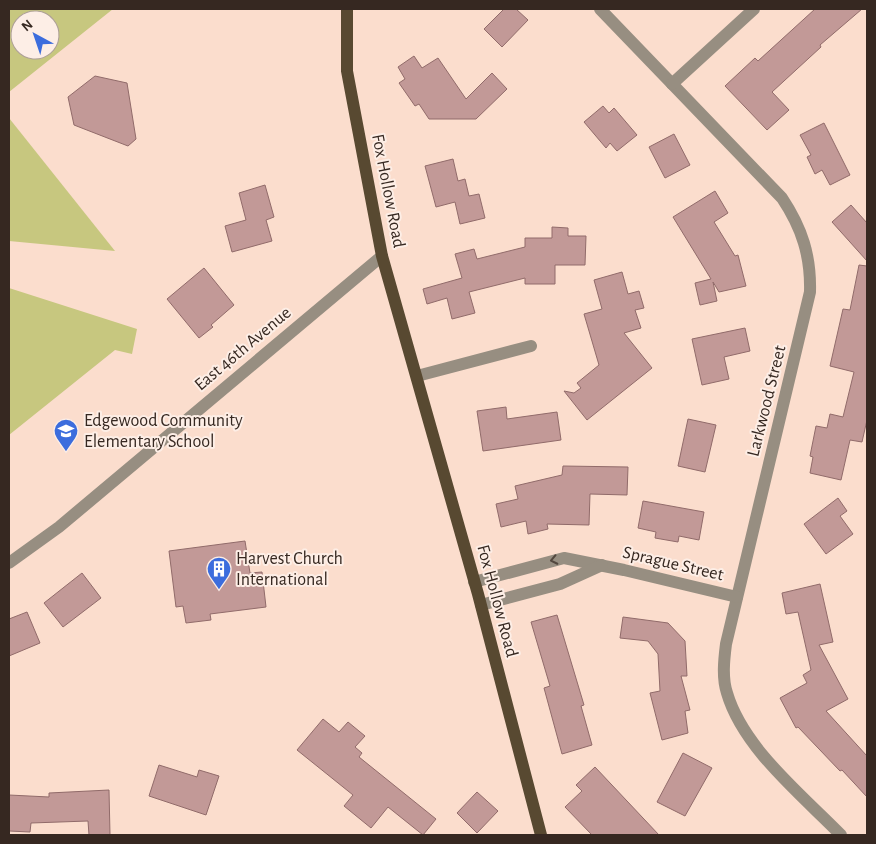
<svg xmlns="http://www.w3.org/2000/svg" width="876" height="844" font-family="'Alegreya Sans',sans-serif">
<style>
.green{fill:#c7c77f;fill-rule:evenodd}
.building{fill:#c29997;stroke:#916b6a}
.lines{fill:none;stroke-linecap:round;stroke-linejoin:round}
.minor{stroke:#978e81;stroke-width:12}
.major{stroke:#584931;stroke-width:12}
.oneway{stroke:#53473e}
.labels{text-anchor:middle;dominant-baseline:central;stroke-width:4;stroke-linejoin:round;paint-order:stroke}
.street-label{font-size:18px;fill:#362821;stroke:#fdeee6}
.poi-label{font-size:18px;fill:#362821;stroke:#fdeee6;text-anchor:start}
</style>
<rect width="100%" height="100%" fill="#fbddcd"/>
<g class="green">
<path d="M 9,9 L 113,9 L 9,92 ZM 20,20 L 50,20 L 50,50 L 20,50 Z"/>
<polygon points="9,118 115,251 9,241"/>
<polygon points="9,288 137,329 132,354 115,350 9,435"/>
</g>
<g class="building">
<polygon points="504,9 516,9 528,20 502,47 484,29"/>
<polygon points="815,9 862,9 820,45 821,47 772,92 789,110 767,130 725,86 755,58 758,61"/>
<polygon points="414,56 422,68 438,58 466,99 492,73 507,89 476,119 429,119 419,104 415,106 399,83 405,79 398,67"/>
<polygon points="95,76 127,83 136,139 128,146 74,125 68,97"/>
<polygon points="603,106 609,113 614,108 637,135 617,151 610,143 606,148 584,122"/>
<polygon points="824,123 850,175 830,185 822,170 815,174 807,157 811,155 800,135"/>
<polygon points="674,134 690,165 665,178 649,147"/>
<polygon points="453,159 458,181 465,179 469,196 479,194 485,218 460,224 455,202 436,207 425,166"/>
<polygon points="265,185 274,217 266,220 272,241 232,252 225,226 246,220 239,193"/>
<polygon points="715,191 728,213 714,222 735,256 738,255 746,286 719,292 713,282 717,301 700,305 695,283 711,279 673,217"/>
<polygon points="851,205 867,223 867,261 832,222"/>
<polygon points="552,227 568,228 568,236 586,236 585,265 555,265 555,284 525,284 525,278 469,292 475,313 452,319 447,298 427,304 423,289 462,278 455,254 474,249 477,259 525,247 525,238 552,238"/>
<polygon points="859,265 867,266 867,420 862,442 850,440 841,480 810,473 813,457 810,456 816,426 827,428 830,414 843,417 854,372 830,366 843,309 850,310"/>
<polygon points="204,268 234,305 211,325 213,327 199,338 167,299"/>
<polygon points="622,272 628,294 639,291 644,308 635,310 641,328 624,333 652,368 587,420 564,391 574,393 581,388 577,383 599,365 584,314 602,309 594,280"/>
<polygon points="745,328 750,351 724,357 729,379 702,385 692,339"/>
<polygon points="506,407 507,419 557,412 561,440 483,451 477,411"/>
<polygon points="688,419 716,425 705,472 678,466"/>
<polygon points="563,466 628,467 627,495 590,494 589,525 547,524 548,529 528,534 526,521 501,527 496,504 518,499 515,486 562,475"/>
<polygon points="838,498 847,511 840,516 853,534 826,554 804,524"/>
<polygon points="643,501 704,512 699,540 679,536 678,542 655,538 656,532 638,528"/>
<polygon points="245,541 250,573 262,572 266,607 210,614 211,620 186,623 183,606 176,607 169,551"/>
<polygon points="82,573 101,598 63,627 44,603"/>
<polygon points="820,584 833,642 819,645 848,699 826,711 867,756 867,797 842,770 840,771 798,727 796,728 780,698 807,683 803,675 811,670 798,612 786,614 782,593"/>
<polygon points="27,612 40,643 9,656 9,619"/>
<polygon points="557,615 584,705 581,706 592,745 562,754 544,688 550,686 531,622"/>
<polygon points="623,617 668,623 685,641 687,676 681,676 690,710 685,711 688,733 662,740 650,693 660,691 658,654 648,641 620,638"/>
<polygon points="323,719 339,732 348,722 365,736 355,747 362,753 359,757 436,819 423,835 388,807 371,828 344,806 353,795 297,750"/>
<polygon points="683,753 712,768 685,816 657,802"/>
<polygon points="159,765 197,777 199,770 219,776 206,815 149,796"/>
<polygon points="595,767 659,835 592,835 565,807 582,791 576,785"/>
<polygon points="109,790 110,835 89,835 88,821 31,823 30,832 9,831 9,795 49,797 49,793"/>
<polygon points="477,792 498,811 477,833 457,813"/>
</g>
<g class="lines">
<g class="minor">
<path d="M 600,9 L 782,198 C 802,228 811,256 810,292 L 726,644 C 724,660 722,678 727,693 C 743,748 802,795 841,835"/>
<polyline points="672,84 754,9"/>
<polyline points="417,376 531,346"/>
<polyline points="9,563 59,527 382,256"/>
<polyline points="474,582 564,558 624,570 737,597"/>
<polyline points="481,605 560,584 602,565"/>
</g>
<polyline class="major" points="347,9 347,71 382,256 478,594 541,835"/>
</g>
<defs><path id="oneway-chevron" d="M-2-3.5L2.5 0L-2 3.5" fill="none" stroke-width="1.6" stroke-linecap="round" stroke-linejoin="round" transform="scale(1.25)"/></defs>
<use class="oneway" href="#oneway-chevron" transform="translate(554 560) rotate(168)"/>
<defs>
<symbol id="school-pin" viewBox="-11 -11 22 30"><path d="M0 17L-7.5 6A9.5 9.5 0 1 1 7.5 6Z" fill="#3c6ddd" stroke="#fdeee6"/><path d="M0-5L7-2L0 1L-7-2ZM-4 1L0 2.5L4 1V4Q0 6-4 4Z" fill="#fff"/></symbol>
<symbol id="building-pin" viewBox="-11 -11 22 30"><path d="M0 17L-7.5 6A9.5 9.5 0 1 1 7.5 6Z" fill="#3c6ddd" stroke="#fdeee6"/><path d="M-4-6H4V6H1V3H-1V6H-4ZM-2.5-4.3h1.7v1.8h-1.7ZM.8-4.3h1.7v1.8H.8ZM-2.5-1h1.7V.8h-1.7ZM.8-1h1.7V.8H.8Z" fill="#fff"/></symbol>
</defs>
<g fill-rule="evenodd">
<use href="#school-pin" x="52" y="417" width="28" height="38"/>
<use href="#building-pin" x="205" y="555" width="28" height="38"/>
</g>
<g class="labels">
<g class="street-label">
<text transform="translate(388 191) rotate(79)">Fox Hollow Road</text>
<text transform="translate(243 349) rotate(-40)">East 46th Avenue</text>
<text transform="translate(767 401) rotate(-76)">Larkwood Street</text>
<text transform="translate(673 564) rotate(13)">Sprague Street</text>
<text transform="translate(497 601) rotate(75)">Fox Hollow Road</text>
</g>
<g class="poi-label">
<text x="84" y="421">Edgewood Community<tspan x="84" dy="21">Elementary School</tspan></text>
<text x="236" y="559">Harvest Church<tspan x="236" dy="21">International</tspan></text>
</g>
</g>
<rect width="876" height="844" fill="none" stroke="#362821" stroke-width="20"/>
<g transform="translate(35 35) rotate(320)"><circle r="24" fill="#fdeee6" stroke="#ad9f97"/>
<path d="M0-4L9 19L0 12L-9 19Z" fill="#3c6ddd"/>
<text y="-8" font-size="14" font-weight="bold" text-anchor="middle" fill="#362821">N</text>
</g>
</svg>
